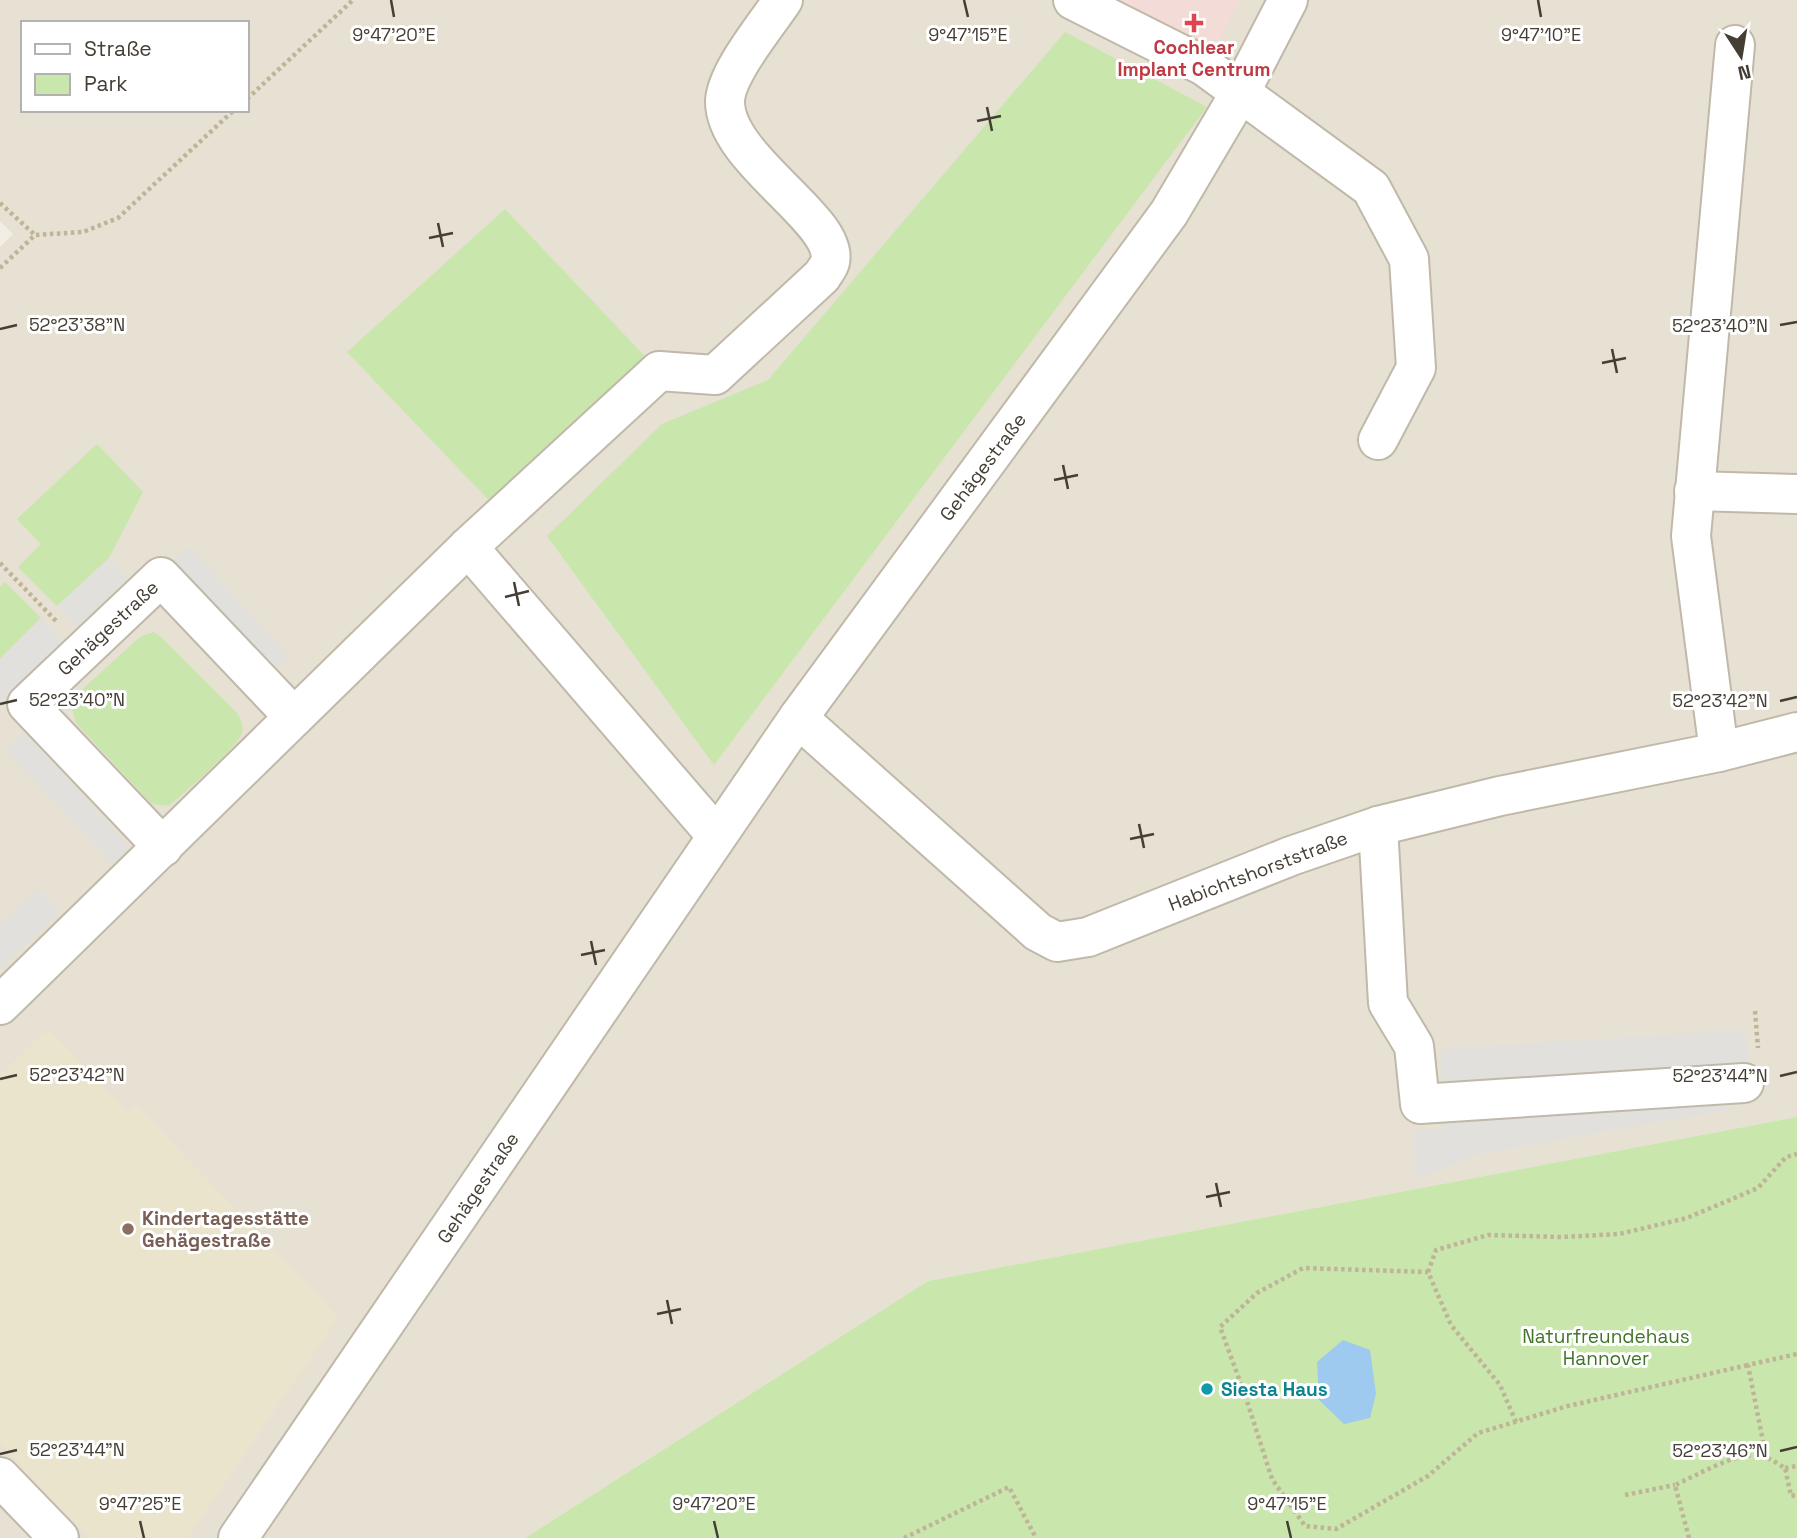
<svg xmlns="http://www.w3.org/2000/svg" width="1797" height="1538" font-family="'Space Grotesk',sans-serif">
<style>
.residential{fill:#e6e1d2;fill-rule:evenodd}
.education{fill:#ebe4cd}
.medical{fill:#f3dcd7}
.green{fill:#c9e6ac}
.parking{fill:#e2e0dc}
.water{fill:#9fcaef}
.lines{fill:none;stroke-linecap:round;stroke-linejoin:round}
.minor-casing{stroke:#c0b9aa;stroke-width:42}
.path{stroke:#bfb398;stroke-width:4.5;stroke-dasharray:3.5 3.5;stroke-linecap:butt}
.minor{stroke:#fff;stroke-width:38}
.ticks{fill:none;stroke:#443e34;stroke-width:2.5}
.health-dot{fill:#e0444e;stroke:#fff;stroke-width:2.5}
.education-dot{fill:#8d6e63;stroke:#fff;stroke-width:2.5}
.culture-dot{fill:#0f9aa8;stroke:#fff;stroke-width:2.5}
.labels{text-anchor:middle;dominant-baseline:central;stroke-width:6;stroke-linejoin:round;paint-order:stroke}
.health-label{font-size:19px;font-weight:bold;fill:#be3a42;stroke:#fff}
.street-label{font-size:19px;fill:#443e34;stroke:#fff}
.education-label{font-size:19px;font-weight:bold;fill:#785e54;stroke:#fff;text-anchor:start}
.park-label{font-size:19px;fill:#417428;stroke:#fff}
.culture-label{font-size:19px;font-weight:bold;fill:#0d838f;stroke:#fff;text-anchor:start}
.ticks-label{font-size:18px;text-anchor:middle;fill:#443e34;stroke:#fff;stroke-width:6;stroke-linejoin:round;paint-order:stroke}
</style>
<rect width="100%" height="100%" fill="#f2eee4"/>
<path class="residential" d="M 0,0 L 1797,0 L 1797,1117 L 928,1281 L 525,1538 L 0,1538 L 0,247 L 13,234 L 0,221 ZM 23,23 L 247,23 L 247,110 L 23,110 Z"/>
<polygon class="education" points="48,1029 129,1113 137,1106 338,1317 188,1538 89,1538 0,1443 0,1075"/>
<polygon class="medical" points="1104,0 1240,0 1216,47"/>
<g class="green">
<polygon points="1065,32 1207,107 714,765 547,536 662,424 768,380"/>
<polygon points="505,209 659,371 502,514 347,352"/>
<polygon points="97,444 143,492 109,558 57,606 18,567 41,544 17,519"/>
<polygon points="5,582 41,618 0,659 0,587"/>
<path d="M 153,632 L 160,636 L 236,712 C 242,720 245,727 240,737 C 234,749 180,797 168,806 L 152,804 L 146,798 L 76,723 L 71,704 L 74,697 L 140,637 Z"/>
<polygon points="1797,1117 1797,1538 525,1538 928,1281"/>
</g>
<g class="parking">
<polygon points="189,547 289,656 271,673 170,564"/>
<polygon points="109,558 128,578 77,627 57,606"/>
<polygon points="41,618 64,642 0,704 0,659"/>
<polygon points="25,732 130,847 112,864 6,749"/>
<polygon points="38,888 60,911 0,968 0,925"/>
<polygon points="1746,1030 1749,1066 1731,1096 1731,1109 1476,1155 1416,1179 1413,1130 1445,1128 1441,1049"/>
</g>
<polygon class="water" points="1343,1340 1370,1350 1376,1394 1370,1418 1344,1424 1319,1400 1317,1362"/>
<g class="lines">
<defs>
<g id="minor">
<polyline points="1073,0 1204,66 1371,188 1409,259 1416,368 1378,440"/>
<polyline points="1694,491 1797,494"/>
<polyline points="468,547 716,835"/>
<polyline points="798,718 1038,932 1057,942 1088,937 1291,856 1378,826 1500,796 1719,752 1797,732"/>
<polyline points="1719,752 1691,536 1735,45"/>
<polyline points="1378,826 1388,1003 1414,1046 1420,1104 1744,1083"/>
<polyline points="163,847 27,704 161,577 294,717"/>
<path d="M 0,1005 L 468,547 L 659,371 L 715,375 L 822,276 C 824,272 829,267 830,262 C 840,220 724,160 725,101 C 726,73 767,24 783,0"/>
<polyline points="0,1477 59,1538"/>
<polyline points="238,1538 798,718 1169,213 1240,93 1288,0"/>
</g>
</defs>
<use href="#minor" class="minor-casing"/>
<g class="path">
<polyline points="247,99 353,0"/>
<polyline points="0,203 35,235"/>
<polyline points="0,268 35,235 83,232 118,218 234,110"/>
<polyline points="0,563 57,622"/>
<polyline points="1755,1011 1758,1048"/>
<polyline points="1428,1272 1436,1250 1488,1235 1562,1237 1619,1234 1687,1218 1758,1188 1786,1157 1797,1154"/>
<polyline points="1516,1422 1500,1385 1451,1325 1428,1272 1303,1268 1257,1293 1220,1327 1245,1395 1272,1479 1305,1526 1336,1529 1428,1476 1478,1433 1568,1406 1748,1365"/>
<polyline points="1766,1457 1748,1365 1797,1354"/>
<polyline points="1785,1468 1797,1466"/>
<polyline points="1625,1495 1675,1485"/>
<polyline points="904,1538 1009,1487 1036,1538"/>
<path d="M 1689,1538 L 1675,1485 C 1698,1475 1742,1448 1765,1457 C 1772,1459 1779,1465 1785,1468 L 1791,1496 L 1797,1495"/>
</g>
<use href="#minor" class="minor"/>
</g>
<path class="ticks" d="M 391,0 L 394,17M 964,0 L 968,17M 1538,0 L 1541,17M 987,107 L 992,131M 977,121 L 1001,116M 438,223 L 443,247M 429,238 L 453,233M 1780,325 L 1797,322M 0,329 L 17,325M 1612,349 L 1617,373M 1602,363 L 1626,358M 1063,465 L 1068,489M 1054,480 L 1078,475M 514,582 L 519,606M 505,597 L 529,591M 1780,701 L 1797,697M 0,704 L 17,700M 1139,824 L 1144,848M 1130,839 L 1154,834M 591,941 L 596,965M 581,955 L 605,950M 1780,1076 L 1797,1072M 0,1079 L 17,1075M 1216,1183 L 1221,1207M 1206,1197 L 1230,1192M 667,1300 L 672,1324M 657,1314 L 681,1309M 1780,1451 L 1797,1447M 0,1454 L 17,1450M 140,1521 L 144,1538M 714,1521 L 718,1538M 1287,1521 L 1291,1538"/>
<path class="health-dot" d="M1190.5 12.5h7v7h7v7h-7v7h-7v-7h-7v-7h7z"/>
<circle class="education-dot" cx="128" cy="1229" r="7"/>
<circle class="culture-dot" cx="1207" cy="1389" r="7"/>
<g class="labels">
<g class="health-label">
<text x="1194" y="47">Cochlear<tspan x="1194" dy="22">Implant Centrum</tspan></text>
</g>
<g class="street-label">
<text transform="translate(983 467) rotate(-53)">Gehägestraße</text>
<text transform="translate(108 628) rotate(-43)">Gehägestraße</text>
<text transform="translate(1258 871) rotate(-21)">Habichtshorststraße</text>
<text transform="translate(478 1188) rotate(-56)">Gehägestraße</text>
</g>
<g class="education-label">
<text x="142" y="1218">Kindertagesstätte<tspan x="142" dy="22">Gehägestraße</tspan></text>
</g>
<g class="park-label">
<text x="1606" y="1336">Naturfreundehaus<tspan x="1606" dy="22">Hannover</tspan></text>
</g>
<g class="culture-label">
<text x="1221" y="1389">Siesta Haus</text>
</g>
</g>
<g class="ticks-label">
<text x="394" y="41">9°47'20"E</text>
<text x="968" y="41">9°47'15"E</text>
<text x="1541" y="41">9°47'10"E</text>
<text x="77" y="331">52°23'38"N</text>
<text x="1720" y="332">52°23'40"N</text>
<text x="77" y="706">52°23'40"N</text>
<text x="1720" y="707">52°23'42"N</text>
<text x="77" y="1081">52°23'42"N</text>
<text x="1720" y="1082">52°23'44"N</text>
<text x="77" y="1456">52°23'44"N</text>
<text x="1720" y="1457">52°23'46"N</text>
<text x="140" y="1510">9°47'25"E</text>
<text x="714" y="1510">9°47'20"E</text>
<text x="1287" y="1510">9°47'15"E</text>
</g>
<rect x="21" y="21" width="228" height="91" fill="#ffffff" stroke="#b4b2ae" stroke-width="2"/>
<rect x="35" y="44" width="35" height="10" fill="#ffffff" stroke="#b4b2ae" stroke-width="2"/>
<text x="84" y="56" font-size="21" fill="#443e34">Straße</text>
<rect x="35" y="74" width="35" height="21" fill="#c9e6ac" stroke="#b4b2ae" stroke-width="2"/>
<text x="84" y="91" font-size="21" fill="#443e34">Park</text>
<g transform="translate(1741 56) rotate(168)" stroke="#ffffff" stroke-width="5" paint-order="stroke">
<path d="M0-5L12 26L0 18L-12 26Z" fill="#443e34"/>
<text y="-10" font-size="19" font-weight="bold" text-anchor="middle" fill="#443e34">N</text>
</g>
</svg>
